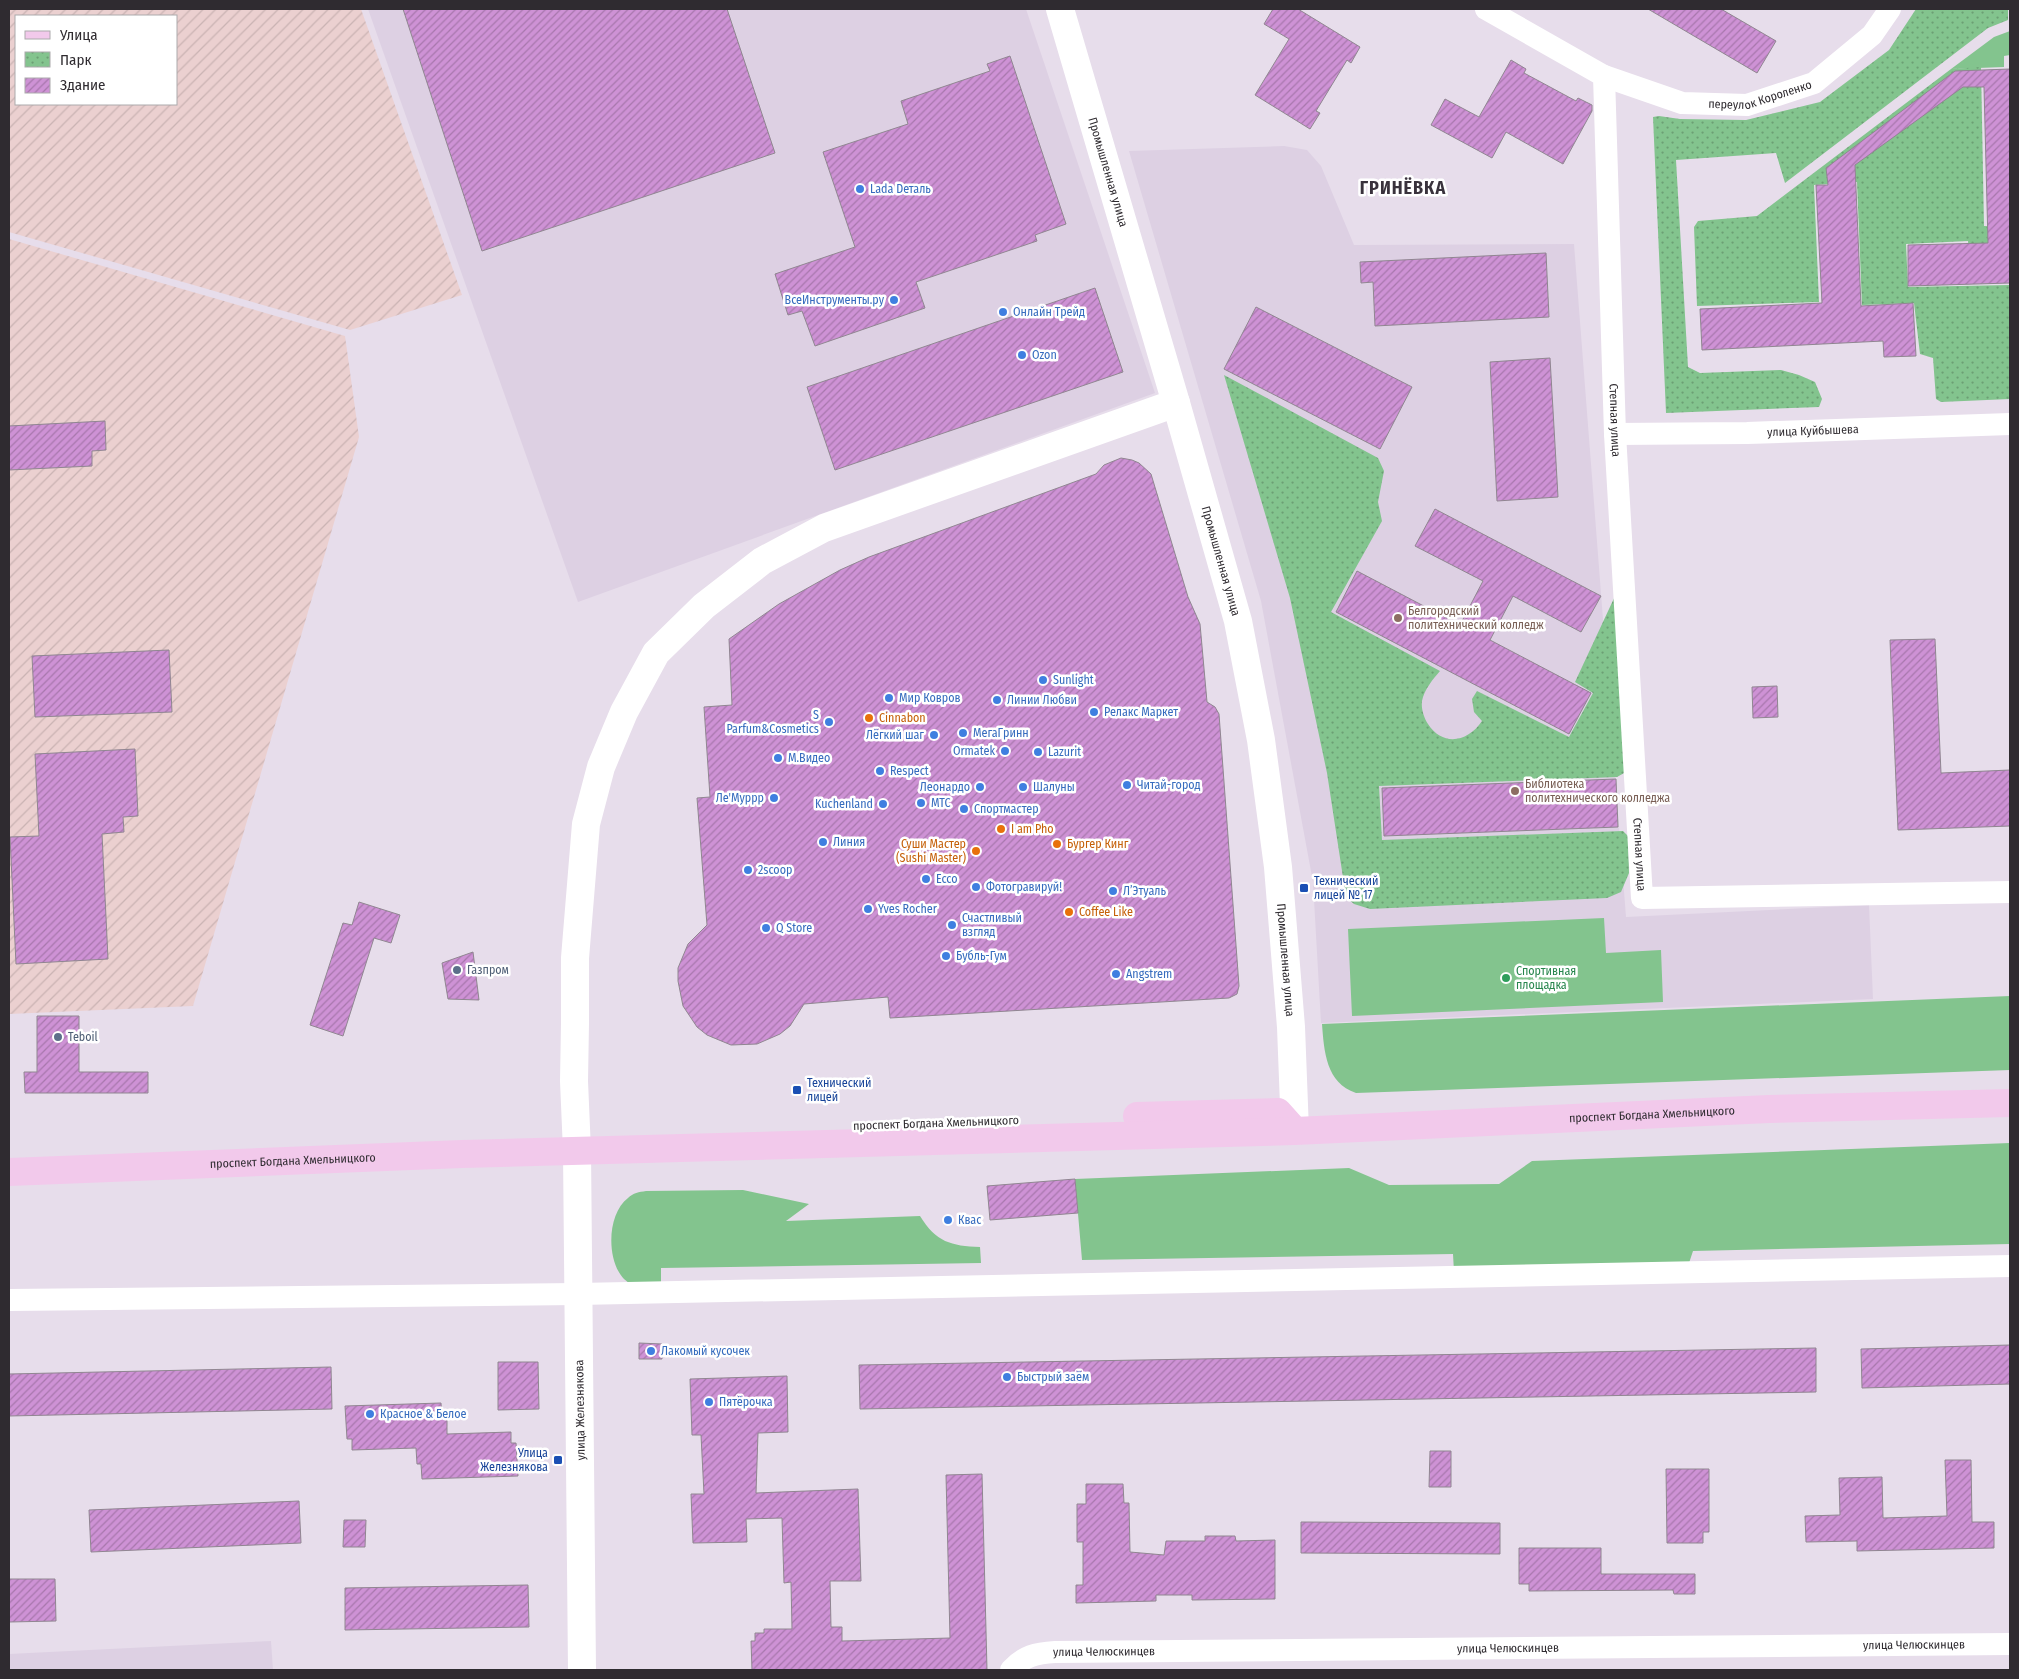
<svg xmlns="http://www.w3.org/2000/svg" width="2019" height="1679" font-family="'Fira Sans Condensed',sans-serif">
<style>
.built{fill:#ddd0e3}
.industrial{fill:url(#industrial-furrows);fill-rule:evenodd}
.green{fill:#83c48e}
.park{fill:url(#park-dots)}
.building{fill:url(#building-hatch);stroke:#908691}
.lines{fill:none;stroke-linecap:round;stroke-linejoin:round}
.minor{stroke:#fff;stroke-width:22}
.tertiary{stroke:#fff;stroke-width:28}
.primary{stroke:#f2c9eb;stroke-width:28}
.shop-dot{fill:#3f7fe0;stroke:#fff;stroke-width:2}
.education-dot{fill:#8d6e63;stroke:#fff;stroke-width:2}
.food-dot{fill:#e8710a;stroke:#fff;stroke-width:2}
.transit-dot{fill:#1a4fb4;stroke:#fff;stroke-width:2}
.service-dot{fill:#5c6f8a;stroke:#fff;stroke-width:2}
.leisure-dot{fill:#2e9e5b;stroke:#fff;stroke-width:2}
.labels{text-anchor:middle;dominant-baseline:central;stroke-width:5;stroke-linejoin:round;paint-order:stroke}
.street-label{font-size:12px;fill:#2f2b30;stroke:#fff}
.shop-label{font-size:12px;fill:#366cbe;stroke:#fff;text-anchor:start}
.education-label{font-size:12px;fill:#785e54;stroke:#fff;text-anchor:start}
.food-label{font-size:12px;fill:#c56008;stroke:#fff;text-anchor:start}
.transit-label{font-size:12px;fill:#164399;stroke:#fff;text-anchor:start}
.service-label{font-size:12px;fill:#4e5e75;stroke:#fff;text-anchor:start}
.leisure-label{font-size:12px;fill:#27864d;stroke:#fff;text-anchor:start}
.district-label{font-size:18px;font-weight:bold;letter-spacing:1px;fill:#39323c;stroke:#fff}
</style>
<defs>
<pattern id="industrial-furrows" width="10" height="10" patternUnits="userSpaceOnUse" patternTransform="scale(1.25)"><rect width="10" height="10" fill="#ebd0d0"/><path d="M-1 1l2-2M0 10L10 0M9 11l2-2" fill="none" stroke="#cab3b3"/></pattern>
<pattern id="park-dots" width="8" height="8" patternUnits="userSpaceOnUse" patternTransform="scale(1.25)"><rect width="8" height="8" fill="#83c48e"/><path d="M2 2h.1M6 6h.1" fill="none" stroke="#6c9f74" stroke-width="1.8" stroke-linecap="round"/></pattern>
<pattern id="building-hatch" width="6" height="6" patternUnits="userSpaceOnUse" patternTransform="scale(1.25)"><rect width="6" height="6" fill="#ce92d5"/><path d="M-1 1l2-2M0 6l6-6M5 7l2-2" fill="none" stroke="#a877ad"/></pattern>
</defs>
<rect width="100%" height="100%" fill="#e7ddeb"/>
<g class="built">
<polygon points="368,9 1026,9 1155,393 578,602"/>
<polygon points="1284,146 1307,150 1321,166 1354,245 1574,244 1626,917 1869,905 1873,999 1321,1023 1313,882 1261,601 1129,151"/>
<polygon points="271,1641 273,1670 9,1670 9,1654"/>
</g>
<g class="industrial">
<path d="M 9,9 L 361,9 L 462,295 L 350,330 L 9,232 ZM 16,16 L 176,16 L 176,104 L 16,104 Z"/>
<polygon points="9,239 345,336 359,437 193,1006 9,1014"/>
</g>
<g class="green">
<polygon points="2010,31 2010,55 2004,56 2004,67 1951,69 1994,37"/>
<polygon points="1604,918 1606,953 1661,950 1663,1002 1352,1016 1348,929"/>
<path d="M 2010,996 L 2010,1070 L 1356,1093 C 1326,1083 1324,1051 1322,1024 Z"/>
<polygon points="2010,1143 2010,1244 1693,1251 1687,1269 1454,1272 1453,1254 1082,1260 1075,1179 1349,1168 1389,1185 1499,1184 1532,1161"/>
<path d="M 743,1190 L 809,1204 L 786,1221 L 920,1216 C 936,1242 951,1246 980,1247 L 981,1263 L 661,1268 L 661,1289 C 649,1287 633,1288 624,1279 C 606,1260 607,1214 628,1198 C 633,1193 639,1192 646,1191 Z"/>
</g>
<g class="park">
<polygon points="1916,9 2008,9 2008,20 1988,28 1785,183 1776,153 1676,160 1688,367 1700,373 1781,370 1799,375 1815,382 1822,399 1819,407 1666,413 1653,117 1659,116 1680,119 1746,120 1820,102 1889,50"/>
<polygon points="1981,67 1984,226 2010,227 2010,252 1969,253 1968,241 1906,244 1908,287 2010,285 2010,399 1941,402 1936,399 1933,358 1920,354 1914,303 1862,305 1857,182 1814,185 1819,302 1697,306 1694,227 1698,221 1757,216 1951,69"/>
<path d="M 1224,375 L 1378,458 L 1384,471 L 1378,502 L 1382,521 L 1331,612 L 1440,671 C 1433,679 1424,690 1422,701 C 1421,709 1424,718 1428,724 C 1443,747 1468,742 1482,721 L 1474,712 L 1472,699 L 1477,691 L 1569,737 L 1593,693 L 1575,682 L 1616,594 L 1626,772 L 1617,777 L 1379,786 L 1382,840 L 1623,831 L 1628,836 L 1629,873 L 1621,892 L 1607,898 L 1370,909 L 1354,904 L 1346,897 L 1327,773 L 1290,598 Z"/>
</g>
<g class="building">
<polygon points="403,9 727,9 775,153 482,251"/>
<polygon points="1273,9 1298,9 1360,47 1351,63 1347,60 1316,111 1320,113 1310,129 1255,95 1289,39 1264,24"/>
<polygon points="1648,9 1721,9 1776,41 1757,73"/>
<polygon points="1010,56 1066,224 1035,235 1037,241 916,282 925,308 815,346 802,311 788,315 775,274 855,247 823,152 908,124 901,101 990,71 987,64"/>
<polygon points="1511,60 1526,69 1524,73 1576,101 1578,98 1592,105 1592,111 1563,164 1506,132 1492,158 1431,125 1445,99 1479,117"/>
<polygon points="2010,69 2010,283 1908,286 1908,245 1988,243 1984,87 1963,87 1855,165 1861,306 1913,303 1916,356 1884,357 1883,341 1702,350 1700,309 1822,303 1816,185 1828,185 1826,168 1955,71"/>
<polygon points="1546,253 1549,317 1375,326 1373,282 1361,283 1360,262"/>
<polygon points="1095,288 1123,372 835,470 807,387"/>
<polygon points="1256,307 1412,387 1380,449 1224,369"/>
<polygon points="1550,358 1558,497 1497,501 1490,362"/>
<polygon points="105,421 106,450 92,451 92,466 9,470 9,426"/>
<polygon points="1121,458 1132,460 1139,463 1151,474 1188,597 1200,624 1207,702 1215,707 1219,714 1239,986 1237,994 1229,998 890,1018 888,997 804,1004 790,1026 780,1034 757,1044 731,1045 707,1035 697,1027 683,1006 678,981 678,968 688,944 707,925 697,798 710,797 704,707 732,705 729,639 779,604 840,570 869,557 1096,474 1104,465"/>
<polygon points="1435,509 1601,596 1581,632 1513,596 1490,640 1591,693 1569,734 1336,612 1357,571 1460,625 1483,581 1415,546"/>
<polygon points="1935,639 1941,773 2010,770 2010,826 1898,830 1890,640"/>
<polygon points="169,650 172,712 35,717 32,656"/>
<polygon points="1777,686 1778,717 1753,718 1752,687"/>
<polygon points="135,749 138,816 123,817 124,832 102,834 108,959 16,964 10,837 39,836 35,754"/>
<polygon points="1616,779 1618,827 1384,836 1382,788"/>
<polygon points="359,902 400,915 391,943 374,938 343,1036 310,1025 343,923 352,925"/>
<polygon points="473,952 479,1000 448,999 442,963"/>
<polygon points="37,1016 79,1016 79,1072 148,1072 148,1093 25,1093 24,1072 37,1072"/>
<polygon points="1075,1179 1078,1213 990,1220 987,1186"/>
<polygon points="639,1343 662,1344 662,1359 639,1359"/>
<polygon points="2010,1345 2010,1384 1862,1388 1861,1349"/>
<polygon points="1816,1348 1816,1392 860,1409 859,1365"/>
<polygon points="498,1362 538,1362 539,1409 498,1410"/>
<polygon points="331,1367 332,1409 9,1416 9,1374"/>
<polygon points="787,1376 788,1432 758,1433 756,1493 858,1489 861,1581 830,1581 831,1627 842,1627 842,1641 950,1638 946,1475 982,1474 987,1670 752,1670 751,1641 755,1641 755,1633 764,1633 764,1629 792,1629 791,1582 784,1583 782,1518 746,1519 747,1542 693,1543 691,1494 704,1494 701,1435 692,1435 690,1379"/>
<polygon points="441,1403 442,1418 447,1418 447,1434 511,1432 511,1443 516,1443 518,1476 422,1479 421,1464 417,1464 416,1448 352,1450 352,1439 347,1439 345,1406"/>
<polygon points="1430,1451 1451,1451 1451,1487 1429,1487"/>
<polygon points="1945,1460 1971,1460 1972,1522 1994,1522 1994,1548 1857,1551 1857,1541 1806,1542 1805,1516 1840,1515 1839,1478 1882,1477 1883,1518 1947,1516"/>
<polygon points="1666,1469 1709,1469 1709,1532 1703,1532 1703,1543 1667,1543"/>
<polygon points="1086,1484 1123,1484 1124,1503 1129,1503 1130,1552 1164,1555 1166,1541 1205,1541 1205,1536 1235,1536 1236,1541 1275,1540 1275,1599 1192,1600 1192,1595 1156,1595 1156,1601 1076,1603 1076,1585 1083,1585 1083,1542 1077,1542 1077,1504 1086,1504"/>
<polygon points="299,1501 301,1543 91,1552 89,1510"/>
<polygon points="344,1520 366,1520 365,1547 343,1547"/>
<polygon points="1301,1522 1500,1523 1500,1554 1301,1553"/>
<polygon points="1519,1548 1601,1548 1601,1574 1695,1574 1695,1594 1674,1594 1673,1590 1529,1591 1529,1584 1519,1584"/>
<polygon points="9,1579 55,1579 56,1621 9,1622"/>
<polygon points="528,1585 529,1627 345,1630 345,1588"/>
</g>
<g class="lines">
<g class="minor">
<path id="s1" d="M 1486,9 L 1604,76 L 1615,434 L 1642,898 L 2010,892"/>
<path id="s2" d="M 1604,76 L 1682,103 L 1747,105 L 1814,83 L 1872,35 L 1890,9"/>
<path id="s3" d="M 1615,434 L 1747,433 L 2010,424"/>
<polyline points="9,1300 578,1294 2010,1266"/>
<path id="s4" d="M 1011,1670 C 1024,1656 1036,1653 1055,1652 L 2010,1644"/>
</g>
<g class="tertiary">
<path id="s5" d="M 1060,9 L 1176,403 L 1238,621 L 1261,740 L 1278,867 L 1291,1027 L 1295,1131"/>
<polyline points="582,1670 577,1151 574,1081 575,1023 575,958 586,824 601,767 624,712 656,653 704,606 762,561 824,528 1176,403"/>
</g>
<g class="primary">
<polyline points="1137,1116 1278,1112 1295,1131"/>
<path id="s6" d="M 9,1172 L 462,1154 L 1295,1131 L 1769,1109 L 2010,1103"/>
</g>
</g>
<g class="shop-dot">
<circle cx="860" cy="189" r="5"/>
<circle cx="894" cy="300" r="5"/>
<circle cx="1003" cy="312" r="5"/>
<circle cx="1022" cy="355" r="5"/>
<circle cx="1043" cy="680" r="5"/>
<circle cx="889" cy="698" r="5"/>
<circle cx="997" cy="700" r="5"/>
<circle cx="1094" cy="712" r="5"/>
<circle cx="829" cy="722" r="5"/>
<circle cx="963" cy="733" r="5"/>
<circle cx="934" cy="735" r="5"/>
<circle cx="1005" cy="751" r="5"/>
<circle cx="1038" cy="752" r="5"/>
<circle cx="778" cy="758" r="5"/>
<circle cx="880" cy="771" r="5"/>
<circle cx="1127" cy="785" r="5"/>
<circle cx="980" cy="787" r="5"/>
<circle cx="1023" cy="787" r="5"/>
<circle cx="774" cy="798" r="5"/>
<circle cx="921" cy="803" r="5"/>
<circle cx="883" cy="804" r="5"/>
<circle cx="964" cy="809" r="5"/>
<circle cx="823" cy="842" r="5"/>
<circle cx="748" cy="870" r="5"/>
<circle cx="926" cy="879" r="5"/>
<circle cx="976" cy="887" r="5"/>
<circle cx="1113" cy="891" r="5"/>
<circle cx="868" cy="909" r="5"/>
<circle cx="952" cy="925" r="5"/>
<circle cx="766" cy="928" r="5"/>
<circle cx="946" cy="956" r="5"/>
<circle cx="1116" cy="974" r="5"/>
<circle cx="948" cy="1220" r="5"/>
<circle cx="651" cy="1351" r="5"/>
<circle cx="1007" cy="1377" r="5"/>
<circle cx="709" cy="1402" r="5"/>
<circle cx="370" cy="1414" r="5"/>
</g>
<g class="education-dot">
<circle cx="1398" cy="618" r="5"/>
<circle cx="1515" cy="791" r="5"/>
</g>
<g class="food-dot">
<circle cx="869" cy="718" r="5"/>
<circle cx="1001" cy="829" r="5"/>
<circle cx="1057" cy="844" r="5"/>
<circle cx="976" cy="851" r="5"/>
<circle cx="1069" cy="912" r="5"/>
</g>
<g class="transit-dot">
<rect x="1299" y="883" width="10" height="10" rx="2.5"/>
<rect x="792" y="1085" width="10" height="10" rx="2.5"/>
<rect x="553" y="1455" width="10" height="10" rx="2.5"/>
</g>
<g class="service-dot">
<circle cx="457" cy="970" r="5"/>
<circle cx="58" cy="1037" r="5"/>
</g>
<circle class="leisure-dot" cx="1506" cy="978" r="5"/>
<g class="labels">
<g class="street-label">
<text stroke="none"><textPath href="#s2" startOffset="162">переулок Короленко</textPath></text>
<text stroke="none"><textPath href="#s5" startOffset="170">Промышленная улица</textPath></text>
<text stroke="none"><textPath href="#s1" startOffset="480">Степная улица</textPath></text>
<text stroke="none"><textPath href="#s3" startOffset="198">улица Куйбышева</textPath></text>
<text stroke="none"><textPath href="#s5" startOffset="575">Промышленная улица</textPath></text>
<text stroke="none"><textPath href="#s1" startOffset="915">Степная улица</textPath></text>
<text stroke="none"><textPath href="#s5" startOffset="980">Промышленная улица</textPath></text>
<text stroke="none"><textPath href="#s6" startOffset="1644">проспект Богдана Хмельницкого</textPath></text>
<text transform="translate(936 1123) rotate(-2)">проспект Богдана Хмельницкого</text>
<text stroke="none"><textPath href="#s6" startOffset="284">проспект Богдана Хмельницкого</textPath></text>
<text transform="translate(580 1410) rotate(-91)">улица Железнякова</text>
<text stroke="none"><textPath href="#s4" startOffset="908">улица Челюскинцев</textPath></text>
<text stroke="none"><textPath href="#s4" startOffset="502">улица Челюскинцев</textPath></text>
<text stroke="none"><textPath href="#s4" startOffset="98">улица Челюскинцев</textPath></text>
</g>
<g class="shop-label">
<text x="870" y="189">Lada Dеталь</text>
<text x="884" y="300" text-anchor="end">ВсеИнструменты.ру</text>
<text x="1013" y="312">Онлайн Трейд</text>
<text x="1032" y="355">Ozon</text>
<text x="1053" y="680">Sunlight</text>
<text x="899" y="698">Мир Ковров</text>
<text x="1007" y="700">Линии Любви</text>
<text x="1104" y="712">Релакс Маркет</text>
<text x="819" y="715" text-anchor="end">S<tspan x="819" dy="14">Parfum&amp;Cosmetics</tspan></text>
<text x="973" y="733">МегаГринн</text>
<text x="924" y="735" text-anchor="end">Лёгкий шаг</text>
<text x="995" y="751" text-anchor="end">Ormatek</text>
<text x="1048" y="752">Lazurit</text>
<text x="788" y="758">М.Видео</text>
<text x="890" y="771">Respect</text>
<text x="1137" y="785">Читай-город</text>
<text x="970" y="787" text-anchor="end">Леонардо</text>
<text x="1033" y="787">Шалуны</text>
<text x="764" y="798" text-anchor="end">Ле'Муррр</text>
<text x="931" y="803">МТС</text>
<text x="873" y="804" text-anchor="end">Kuchenland</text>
<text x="974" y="809">Спортмастер</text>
<text x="833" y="842">Линия</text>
<text x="758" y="870">2scoop</text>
<text x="936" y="879">Ecco</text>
<text x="986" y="887">Фотогравируй!</text>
<text x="1123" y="891">Л’Этуаль</text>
<text x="878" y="909">Yves Rocher</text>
<text x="962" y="918">Счастливый<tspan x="962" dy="14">взгляд</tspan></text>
<text x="776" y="928">Q Store</text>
<text x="956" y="956">Бубль-Гум</text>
<text x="1126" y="974">Angstrem</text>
<text x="958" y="1220">Квас</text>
<text x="661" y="1351">Лакомый кусочек</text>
<text x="1017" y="1377">Быстрый заём</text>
<text x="719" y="1402">Пятёрочка</text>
<text x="380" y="1414">Красное &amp; Белое</text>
</g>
<g class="education-label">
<text x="1408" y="611">Белгородский<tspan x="1408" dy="14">политехнический колледж</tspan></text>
<text x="1525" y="784">Библиотека<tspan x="1525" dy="14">политехнического колледжа</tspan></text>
</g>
<g class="food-label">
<text x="879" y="718">Cinnabon</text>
<text x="1011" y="829">I am Pho</text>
<text x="966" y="844" text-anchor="end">Суши Мастер<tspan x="966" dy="14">(Sushi Master)</tspan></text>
<text x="1067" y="844">Бургер Кинг</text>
<text x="1079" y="912">Coffee Like</text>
</g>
<g class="transit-label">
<text x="1314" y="881">Технический<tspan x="1314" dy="14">лицей № 17</tspan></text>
<text x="807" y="1083">Технический<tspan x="807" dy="14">лицей</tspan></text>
<text x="548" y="1453" text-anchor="end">Улица<tspan x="548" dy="14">Железнякова</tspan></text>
</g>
<g class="service-label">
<text x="467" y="970">Газпром</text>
<text x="68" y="1037">Teboil</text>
</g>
<g class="leisure-label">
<text x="1516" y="971">Спортивная<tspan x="1516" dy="14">площадка</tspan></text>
</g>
<g class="district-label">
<text x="1403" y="188">ГРИНЁВКА</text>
</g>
</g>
<rect width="2019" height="1679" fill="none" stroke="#2f2b30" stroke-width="20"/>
<rect x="15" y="15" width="162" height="90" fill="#ffffff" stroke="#acaaac"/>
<rect x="25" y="31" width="25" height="8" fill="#f2c9eb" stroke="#acaaac"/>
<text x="60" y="40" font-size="15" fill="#2f2b30">Улица</text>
<rect x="25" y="52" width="25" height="15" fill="url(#park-dots)" stroke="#acaaac"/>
<text x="60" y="65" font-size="15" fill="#2f2b30">Парк</text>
<rect x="25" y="78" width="25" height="15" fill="url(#building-hatch)" stroke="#acaaac"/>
<text x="60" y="90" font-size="15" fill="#2f2b30">Здание</text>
</svg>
